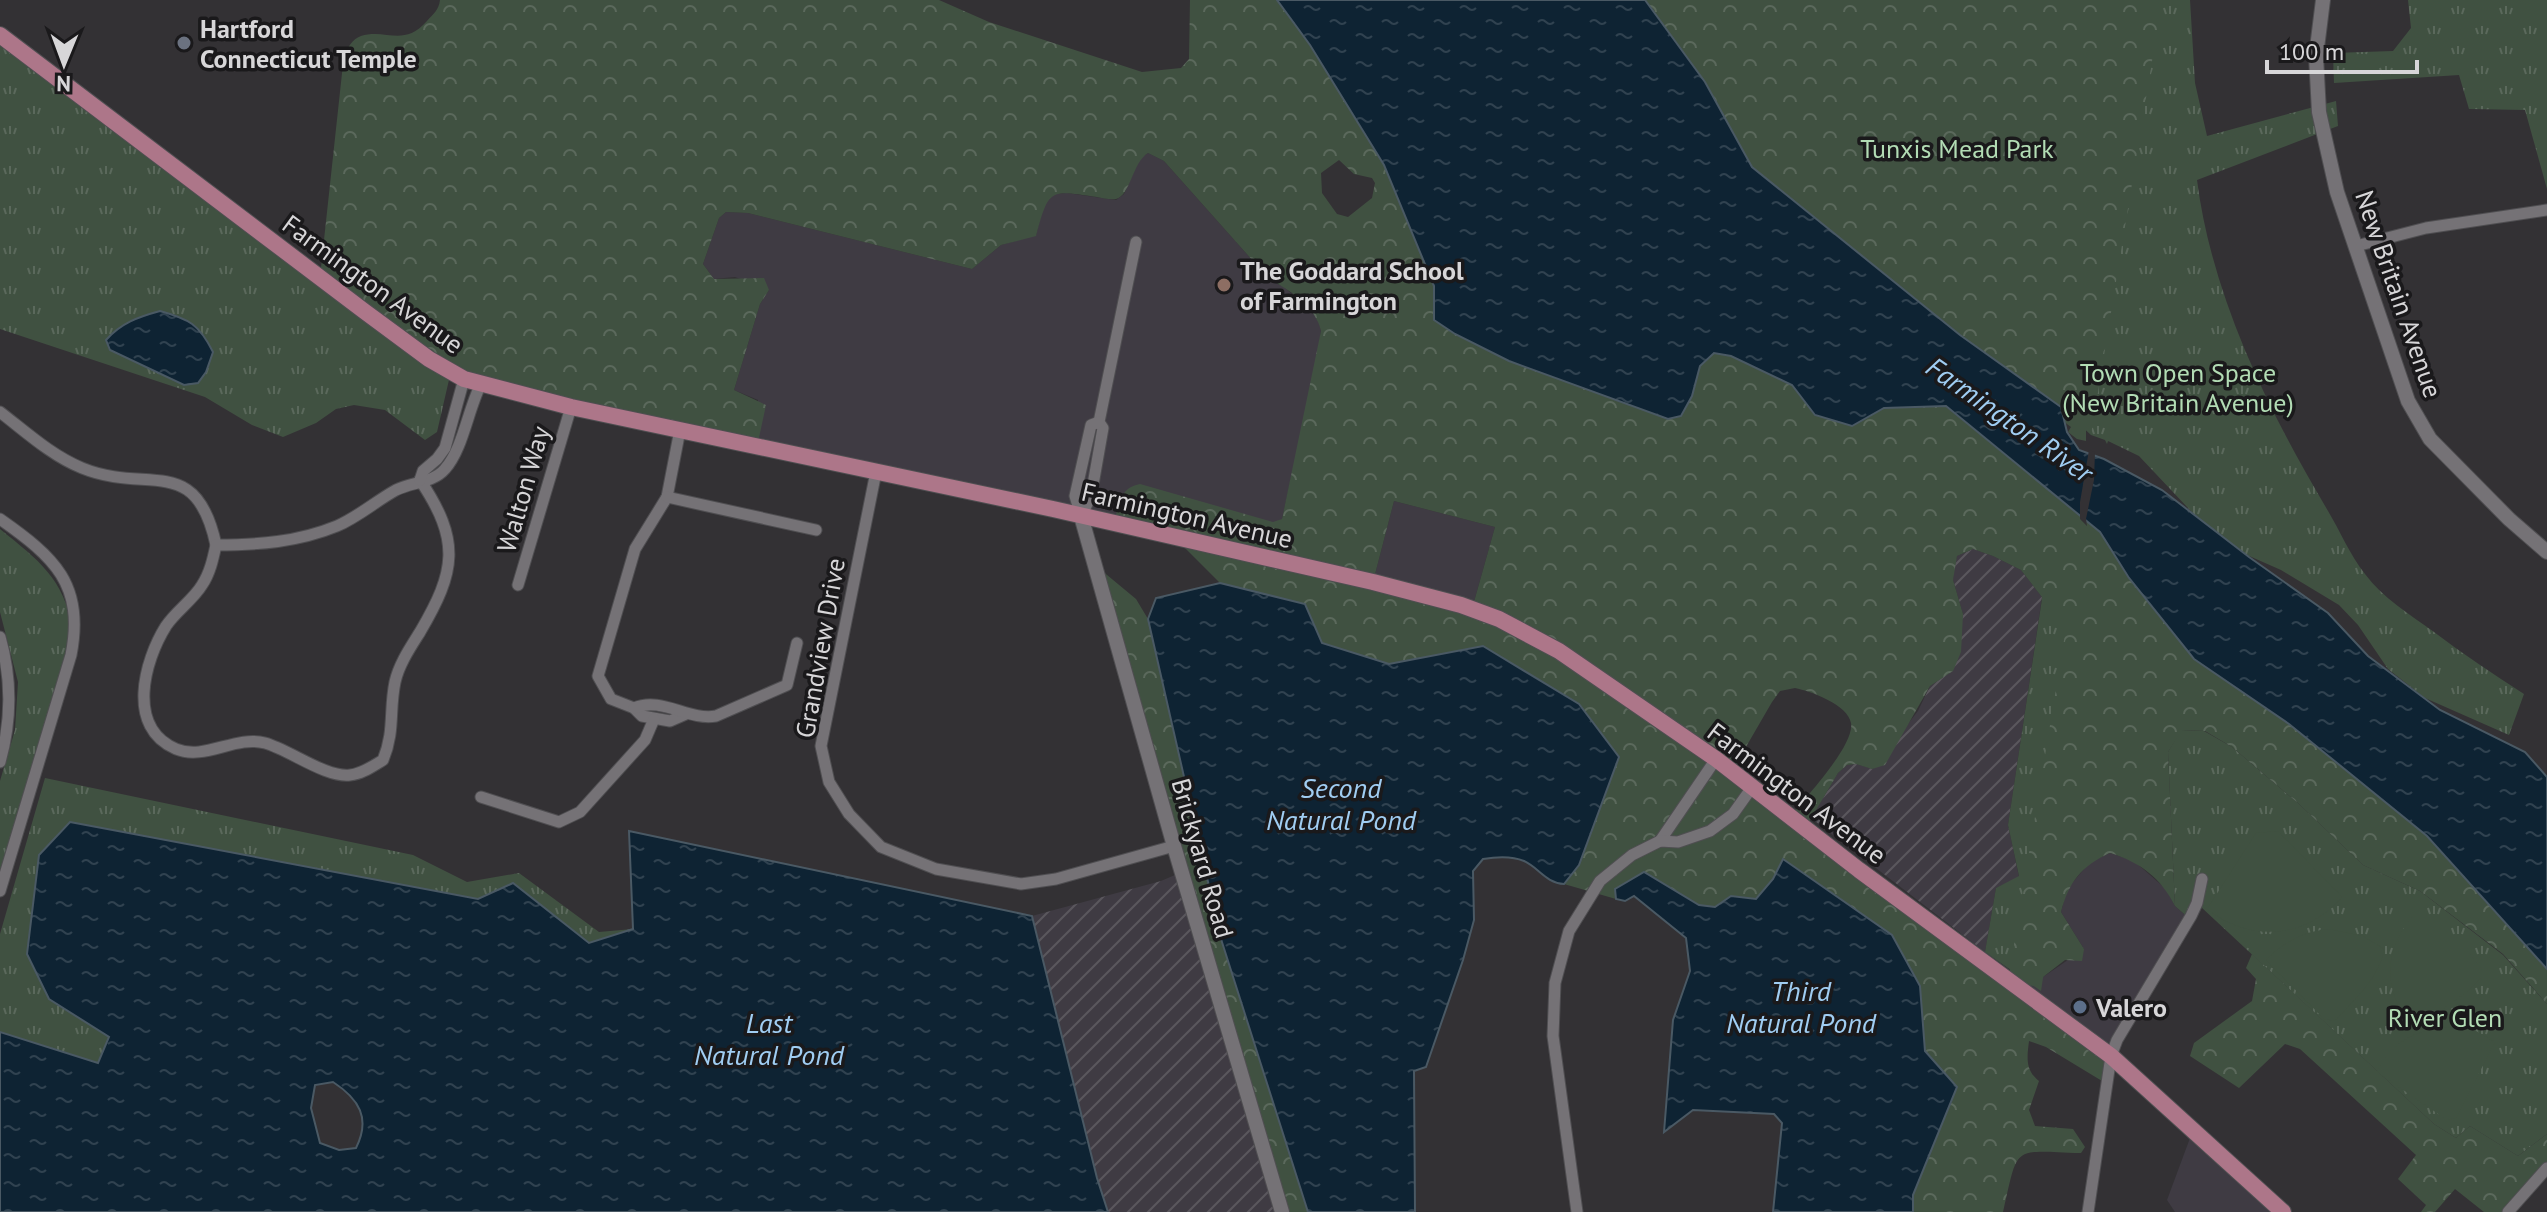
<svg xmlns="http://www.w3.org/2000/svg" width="2547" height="1212" font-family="'PT Sans',sans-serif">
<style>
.built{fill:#3f3b43}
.industrial{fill:url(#industrial-furrows)}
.grass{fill:url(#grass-tufts)}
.forest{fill:url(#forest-crowns);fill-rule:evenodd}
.garden{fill:#405141}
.water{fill:url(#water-ripples);stroke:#4a5964;stroke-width:2;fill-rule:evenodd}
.pier{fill:#333134}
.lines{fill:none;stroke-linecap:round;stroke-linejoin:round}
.minor-casing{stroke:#4f4e51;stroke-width:13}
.tertiary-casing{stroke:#4f4e51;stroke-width:16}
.primary-casing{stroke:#4f4e51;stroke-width:18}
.minor{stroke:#757276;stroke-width:11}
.tertiary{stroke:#757276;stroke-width:14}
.primary{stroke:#ad7689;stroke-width:16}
.worship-dot{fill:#6b7280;stroke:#1a191b;stroke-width:3}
.education-dot{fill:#8d6e63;stroke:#1a191b;stroke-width:3}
.service-dot{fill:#5c6f8a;stroke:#1a191b;stroke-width:3}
.labels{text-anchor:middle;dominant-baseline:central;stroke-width:7;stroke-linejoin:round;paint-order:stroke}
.poi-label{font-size:26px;font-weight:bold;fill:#d7d6d8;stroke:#1a191b;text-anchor:start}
.park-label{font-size:26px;fill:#b2dcb4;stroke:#1a191b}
.street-label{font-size:26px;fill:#d7d6d8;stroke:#1a191b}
.water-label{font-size:28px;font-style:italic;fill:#a0cdf2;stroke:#1a191b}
</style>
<defs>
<pattern id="industrial-furrows" width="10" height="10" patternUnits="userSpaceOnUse" patternTransform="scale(2)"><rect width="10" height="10" fill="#3f3b43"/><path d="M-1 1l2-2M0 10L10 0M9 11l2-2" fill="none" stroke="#5a575d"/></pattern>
<pattern id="grass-tufts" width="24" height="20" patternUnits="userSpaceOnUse" patternTransform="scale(2)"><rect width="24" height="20" fill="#405141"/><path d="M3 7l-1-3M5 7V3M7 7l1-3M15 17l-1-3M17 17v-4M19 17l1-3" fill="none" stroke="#5b695c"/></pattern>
<pattern id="forest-crowns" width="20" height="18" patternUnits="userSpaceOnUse" patternTransform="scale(2)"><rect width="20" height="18" fill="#405141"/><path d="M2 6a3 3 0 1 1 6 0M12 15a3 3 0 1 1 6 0" fill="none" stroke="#5b695c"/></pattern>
<pattern id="water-ripples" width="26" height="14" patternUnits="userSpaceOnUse" patternTransform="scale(2)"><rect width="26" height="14" fill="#0e2333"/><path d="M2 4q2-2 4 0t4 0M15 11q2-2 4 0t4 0" fill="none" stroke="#304250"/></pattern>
</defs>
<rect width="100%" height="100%" fill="#333134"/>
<g class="built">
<polygon points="1148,153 1164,161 1270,280 1284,287 1318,317 1321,331 1315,370 1282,519 1274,523 1114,523 757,447 758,400 734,390 760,304 769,290 735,277 714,279 703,264 719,218 726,212 748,213 972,269 1001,245 1036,235 1045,200 1054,194 1067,193 1116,200 1124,194 1140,158"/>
<polygon points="1394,501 1495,527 1472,609 1373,582"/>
<polygon points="2110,853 2134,861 2166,889 2175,906 2191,920 2111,1056 2009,982 2043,977 2084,949 2061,912 2067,889 2090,862"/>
<polygon points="2193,1130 2283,1212 2175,1212 2167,1200"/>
</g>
<g class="industrial">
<polygon points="1973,549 1993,556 2021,570 2042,597 2008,825 2019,877 1996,888 1985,952 1811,818 1838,773 1847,765 1856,764 1873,769 1918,711 1930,686 1953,670 1963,614 1953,580 1954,568 1957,556"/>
<polygon points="1182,872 1282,1212 1108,1212 1097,1178 1032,916 1161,881"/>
</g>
<g class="grass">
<path d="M 1652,0 L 2190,0 L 2195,83 L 2207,136 L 2336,101 L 2338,126 L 2197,180 C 2212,297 2268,410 2328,511 C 2340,531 2350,555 2365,574 C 2383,598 2409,614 2434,632 C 2463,654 2493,674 2524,694 L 2509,735 L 2425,698 L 2388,669 L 2358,625 L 2339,605 L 2281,570 L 2222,544 L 2139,456 L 2108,441 L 2107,444 L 2105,440 L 2091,435 L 2090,429 L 2086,430 L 2086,441 L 2077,439 L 2068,432 L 2071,427 L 1870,276 L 1800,193 L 1785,184 L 1749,176 Z"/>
<polygon points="2408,0 2547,0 2547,189 2525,110 2469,109 2459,75 2334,83 2333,53 2393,51 2411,28"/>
<polygon points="0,35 451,371 437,432 425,440 385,410 354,405 336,409 316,423 283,437 252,425 205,397 0,329"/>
<polygon points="2057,499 2112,519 2041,991 1985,952 1996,888 2019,876 2008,825"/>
<path d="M 0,529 C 38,560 64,578 73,630 L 0,880 L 0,781 L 15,730 L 18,682 L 0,612 Z"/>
<polygon points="2181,730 2204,731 2232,747 2299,804 2363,865 2420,891 2503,955 2547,1004 2547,1134 2518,1156 2470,1126 2456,1138 2434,1124 2201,907 2191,920 2175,906 2168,752"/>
<polygon points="45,778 413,855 467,882 519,873 599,932 633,929 588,943 513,883 478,899 49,999 110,1037 99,1064 0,1032 0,934"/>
</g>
<g class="forest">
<path d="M 440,0 L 939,0 L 989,22 L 1142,72 L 1181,68 L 1189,59 L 1190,0 L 1277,0 L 1310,45 L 1384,165 L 1434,286 L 1434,320 L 1455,334 L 1509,361 L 1668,419 L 1692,396 L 1700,366 L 1714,353 L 1731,356 L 1792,385 L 1815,415 L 1852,426 L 1884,408 L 1945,406 L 2100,532 L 2129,579 L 2194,659 L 2289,724 L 2427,836 L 2547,969 L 2547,1004 L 2503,954 L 2420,891 L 2363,865 L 2299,804 L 2232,747 L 2205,731 L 2182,730 L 2168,752 L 2175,906 C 2161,878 2140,862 2110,853 C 2081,866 2069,882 2061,912 L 2084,949 L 2082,961 L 2065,960 L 2043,977 L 2039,987 L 2011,982 L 2111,1056 L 2107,1084 L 2046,1047 L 2029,1041 C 2027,1057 2025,1070 2039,1081 L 2029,1110 L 2035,1126 L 2073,1129 L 2085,1147 L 2081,1153 C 2011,1151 2019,1143 2003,1212 L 1913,1212 L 1913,1195 L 1956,1087 L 1924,1051 L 1920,986 L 1773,879 L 1756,899 L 1731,896 L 1716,907 L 1699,905 L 1644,872 L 1615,889 L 1616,899 L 1564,884 L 1579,865 L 1619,757 L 1483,646 L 1389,664 L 1322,643 L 1305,604 L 1220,583 L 1173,536 L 1114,523 C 1119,505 1119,488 1140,484 L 1273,522 L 1282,519 L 1321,331 C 1317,309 1290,289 1270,280 L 1164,161 L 1148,153 C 1132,163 1131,195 1116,199 C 1111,200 1102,198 1097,197 C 1049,190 1049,188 1036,236 L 1001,245 L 972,269 L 748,213 L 726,212 L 719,218 L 703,264 L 714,279 L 764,278 L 769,290 L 760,304 L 734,390 L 766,405 L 757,447 L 481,384 L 320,277 L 344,55 C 348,48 352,39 361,36 C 386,28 403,48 427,21 C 433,14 439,10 440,0 ZM 1339,160 L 1354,174 L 1372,178 L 1375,183 L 1372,198 L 1348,217 L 1337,214 L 1322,193 L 1321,173 ZM 1394,501 L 1495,527 L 1472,609 L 1373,582 ZM 1973,549 L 1993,556 L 2021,570 L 2066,628 L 2008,981 L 1806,827 L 1838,773 L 1847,765 L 1856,764 L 1872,769 L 1885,765 L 1930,686 L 1953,671 L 1961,652 L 1963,614 L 1953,580 L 1957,556 ZM 1795,688 C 1811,691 1848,705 1851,723 C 1855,745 1805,798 1791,816 L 1732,771 L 1772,702 L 1780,691 Z"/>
<polygon points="1645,0 2162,0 2091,435 2061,407 1960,335 1752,167 1705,82"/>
<polygon points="1095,565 1136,599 1148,619 1221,939 1308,1212 1282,1212"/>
<polygon points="2252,954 2434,1124 2456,1138 2470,1126 2518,1156 2547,1134 2547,1168 2508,1212 2484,1212 2455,1189 2435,1212 2421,1212 2426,1205 2398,1179 2416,1155 2300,1049 2285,1044 2239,1088 2190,1056 2194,1043 2252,1001 2256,979 2246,968"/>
</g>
<g class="garden">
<path d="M 2278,831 L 2342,897 C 2306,939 2250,943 2207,909 L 2256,833 Z"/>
<path d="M 2421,907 L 2469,953 L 2481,968 L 2481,978 L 2467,992 L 2413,1030 C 2381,987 2382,946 2421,907 Z"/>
<path d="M 2328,929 L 2363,936 L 2384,949 C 2381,976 2353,1001 2335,1021 L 2324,1019 L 2266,960 C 2284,942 2302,932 2328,929 Z"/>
<path d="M 2459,1027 L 2476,1031 L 2495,1042 L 2456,1118 L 2447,1120 L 2377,1072 C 2392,1038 2425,1026 2459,1027 Z"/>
</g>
<g class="water">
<polygon points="1277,0 1645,0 1705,82 1752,167 1960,335 2061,407 2067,432 2079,450 2104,459 2162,490 2249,557 2328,613 2368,656 2440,710 2525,752 2547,777 2547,969 2427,836 2289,724 2194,659 2129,578 2100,532 1946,406 1884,408 1852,426 1815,415 1792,385 1731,356 1714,353 1700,366 1692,396 1681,416 1668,419 1509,361 1455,334 1434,320 1434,286 1384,165 1310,45"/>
<path d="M 160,311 C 189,319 199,324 213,352 L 206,372 L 198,383 L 184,385 L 110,350 L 106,340 C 121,323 138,317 160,311 Z"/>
<path d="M 1220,583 L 1305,604 L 1322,643 L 1389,664 L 1483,646 L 1579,704 L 1619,757 L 1579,865 L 1564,884 C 1546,883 1539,868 1524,861 C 1512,856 1495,857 1483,859 L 1473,871 L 1474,920 L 1463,960 L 1426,1067 L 1414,1071 L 1415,1212 L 1308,1212 L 1221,939 L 1148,619 L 1156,598 Z"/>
<path d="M 70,822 L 478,899 L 513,883 L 589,943 L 633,929 L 629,831 L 1032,916 L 1097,1178 L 1108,1212 L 0,1212 L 0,1032 L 98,1063 L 109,1037 L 49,999 L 27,954 L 39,855 ZM 333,1082 C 359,1099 371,1118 356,1148 L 339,1150 L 320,1143 L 311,1108 L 315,1085 Z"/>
<polygon points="1783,859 1892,935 1920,986 1925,1051 1957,1087 1913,1195 1913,1212 1773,1212 1782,1123 1774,1114 1693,1110 1664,1132 1673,1020 1690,971 1686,938 1634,896 1625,901 1616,899 1615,889 1644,872 1699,905 1715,907 1731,896 1756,899 1773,879"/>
</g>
<polygon class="pier" points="2089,450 2095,452 2094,480 2086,519 2087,526 2080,519 2080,502"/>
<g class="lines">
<defs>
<g id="minor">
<polyline points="2356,246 2426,228 2547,210"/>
<path d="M 0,412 C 26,432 52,456 82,468 C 148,495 196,452 216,545"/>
<polyline points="680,430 667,497 635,549 598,676 611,699 634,708 642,716 670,721 686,714"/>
<polyline points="876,472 821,746 829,782 849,814 881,847 936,869 1021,884 1056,879 1174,846"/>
<path d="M 420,480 C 461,541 456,571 420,632 C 410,648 399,664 395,682 C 389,711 395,731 383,760 C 373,766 362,774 350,775 C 326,778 290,750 265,743 C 235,735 205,761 176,749 C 126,728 144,661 166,626 C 176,611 193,600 202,585 C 210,573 213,559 216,545 C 258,545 298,542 337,526 C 358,517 376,501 396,490 C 412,482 433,483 445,469 C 463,449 468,409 481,384"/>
<polyline points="420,480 423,471 437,459 445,448 464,379"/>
<polyline points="667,497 816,530"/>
<polyline points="1081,516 1091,496 1103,428 1099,422 1136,242"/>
<polyline points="1081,516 1075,496 1091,425 1099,422"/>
<path d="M 0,519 C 54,557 85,584 71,655 L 0,891"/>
<polyline points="518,585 571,407"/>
<path d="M 0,637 C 12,679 12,719 0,762"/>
<path d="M 634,708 C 662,696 688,721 716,716 L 787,685 L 797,643"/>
<polyline points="481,797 559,822 580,812 645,740 654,719"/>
<polyline points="1660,841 1716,759"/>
<polyline points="1577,1212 1553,1036 1555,983 1569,931 1600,881 1632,855 1660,841 1678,842 1710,831 1733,814 1753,786"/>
<polyline points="2088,1212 2111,1056 2117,1040 2191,916 2197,903 2202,879"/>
<polyline points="2508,1212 2547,1168"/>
</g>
<g id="tertiary">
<polyline points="2323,0 2316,56 2319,112 2325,139 2337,192 2408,401 2430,439 2509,519 2547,552"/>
<polyline points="1081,516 1174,846 1282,1212"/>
</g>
<polyline id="primary" points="0,35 364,311 429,359 464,379 571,407 1053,509 1373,582 1461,605 1499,619 1559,651 1716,759 1859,870 2111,1056 2283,1212"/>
</defs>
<use href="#minor" class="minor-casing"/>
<use href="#tertiary" class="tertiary-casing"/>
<use href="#primary" class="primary-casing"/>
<use href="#minor" class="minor"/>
<use href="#tertiary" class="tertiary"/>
<use href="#primary" class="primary"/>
</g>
<circle class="worship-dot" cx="184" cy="43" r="8"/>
<circle class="education-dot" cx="1224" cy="285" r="8"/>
<circle class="service-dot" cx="2080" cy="1007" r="8"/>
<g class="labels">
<g class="poi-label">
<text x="200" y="28">Hartford<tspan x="200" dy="30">Connecticut Temple</tspan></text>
<text x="1240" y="270">The Goddard School<tspan x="1240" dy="30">of Farmington</tspan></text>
<text x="2096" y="1007">Valero</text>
</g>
<g class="park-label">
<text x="1957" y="148">Tunxis Mead Park</text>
<text x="2178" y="372">Town Open Space<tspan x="2178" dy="30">(New Britain Avenue)</tspan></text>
<text x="2445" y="1017">River Glen</text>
</g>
<g class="street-label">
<text transform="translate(373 284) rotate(36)">Farmington Avenue</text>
<text transform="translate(2399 294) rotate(71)">New Britain Avenue</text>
<text transform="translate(523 489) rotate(-74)">Walton Way</text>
<text transform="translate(1187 515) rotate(13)">Farmington Avenue</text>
<text transform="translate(820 648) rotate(-80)">Grandview Drive</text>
<text transform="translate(1797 793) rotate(37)">Farmington Avenue</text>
<text transform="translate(1203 858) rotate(74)">Brickyard Road</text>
</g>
<g class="water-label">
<text transform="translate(2010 419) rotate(35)">Farmington River</text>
<text x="1341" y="787">Second<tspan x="1341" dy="32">Natural Pond</tspan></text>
<text x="1801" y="990">Third<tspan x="1801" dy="32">Natural Pond</tspan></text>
<text x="769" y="1022">Last<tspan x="769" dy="32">Natural Pond</tspan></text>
</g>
</g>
<g transform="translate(64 64) rotate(181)" stroke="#1a191b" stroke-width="6" paint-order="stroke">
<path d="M0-6L14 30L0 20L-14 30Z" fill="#d7d6d8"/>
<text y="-12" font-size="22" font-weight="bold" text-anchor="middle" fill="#d7d6d8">N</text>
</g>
<path d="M2267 60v12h150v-12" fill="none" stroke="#d7d6d8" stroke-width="4"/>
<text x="2279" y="60" font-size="24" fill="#d7d6d8" stroke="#1a191b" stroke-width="6" paint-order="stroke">100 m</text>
</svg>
